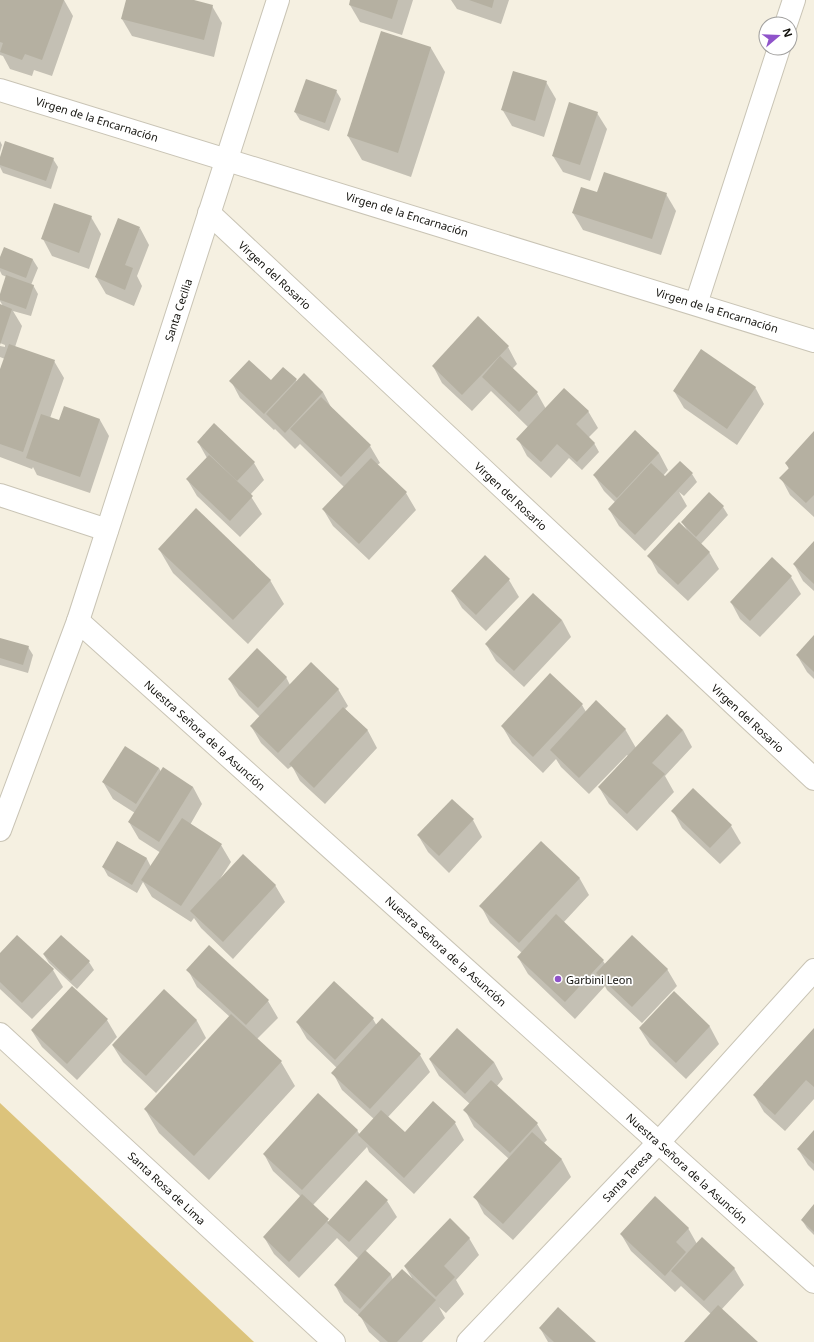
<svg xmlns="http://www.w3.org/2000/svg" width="814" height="1342" font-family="'Noto Sans',sans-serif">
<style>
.green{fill:#dcc37b}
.shadow{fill:#0003}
.building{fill:#b5b0a1}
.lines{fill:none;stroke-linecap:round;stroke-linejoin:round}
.minor-casing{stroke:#c9c4b5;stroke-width:24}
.tertiary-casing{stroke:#c9c4b5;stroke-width:24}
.minor{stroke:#fff;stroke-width:22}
.tertiary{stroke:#fff;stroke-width:22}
.poi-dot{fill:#8f53ca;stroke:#fff;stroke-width:1.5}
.labels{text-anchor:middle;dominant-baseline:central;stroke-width:3.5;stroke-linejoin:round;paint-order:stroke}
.street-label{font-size:11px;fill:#11100b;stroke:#fff}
.poi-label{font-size:11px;fill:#11100b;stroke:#fff;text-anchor:start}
</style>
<rect width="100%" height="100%" fill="#f5f0e1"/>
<polygon class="green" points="0,1103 254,1342 0,1342"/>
<g class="shadow">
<polygon points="0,0 64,0 73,16 52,76 34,70 32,76 10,69 3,56 0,55"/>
<polygon points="127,0 191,0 212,6 222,23 214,57 132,36 122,19"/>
<polygon points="351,0 413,0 402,35 360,22 350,5"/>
<polygon points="451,0 509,0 501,24 457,9"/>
<polygon points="382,32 431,48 445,72 411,177 362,160 348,136"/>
<polygon points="546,82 556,99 544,137 512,126 502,109"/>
<polygon points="336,91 341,99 329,131 300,120 295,112"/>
<polygon points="597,113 607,129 590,181 563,172 553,156"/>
<polygon points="0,141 2,145 0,152"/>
<polygon points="53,159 58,167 51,189 3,173 0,167 0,160"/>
<polygon points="666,194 676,211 661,255 583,230 573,213"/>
<polygon points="91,217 101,234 89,269 52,256 43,239"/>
<polygon points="140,228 149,245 137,276 142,286 134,306 106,294 96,277"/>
<polygon points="0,260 33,260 38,268 31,285 33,285 38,294 31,316 13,311 22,326 15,347 54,361 64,378 50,418 60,421 100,420 109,436 90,493 37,475 33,467 32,469 0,457 0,372 5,359 0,357 0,346 5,347 5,345 0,343 0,305 3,306 0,301 0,297 7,277 2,275 0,271"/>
<polygon points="508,347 517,364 512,369 537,393 546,409 588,411 598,428 588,438 594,443 599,452 582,470 569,458 551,478 527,456 518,439 528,427 491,391 472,411 442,383 433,366"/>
<polygon points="304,375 323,392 332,409 370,446 380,463 377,465 406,493 416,510 369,560 333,526 323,509 344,487 300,444 295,449 275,429 274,430 240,398 231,381 271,382 296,380 297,382"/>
<polygon points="755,387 764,404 737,445 684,408 674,391"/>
<polygon points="214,425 254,463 264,480 250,495 262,514 240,537 197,496 187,479 207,458 198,442"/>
<polygon points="635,431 659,453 668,470 663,476 669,481 692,474 697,482 684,496 679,492 687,506 645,551 619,526 609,509 616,503 604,491 594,475"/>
<polygon points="814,433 814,517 790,495 781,478 789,469 786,463"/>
<polygon points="723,507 728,515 701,544 709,552 719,569 688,601 658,573 649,556 687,530 682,522"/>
<polygon points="814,542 814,591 803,581 794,564"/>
<polygon points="159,549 270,580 284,604 248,644 173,573"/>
<polygon points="485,556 509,580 519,597 486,631 462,608 452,591"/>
<polygon points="772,559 791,577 801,594 760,637 740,619 731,602"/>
<polygon points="562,620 571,637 524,687 496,661 486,644"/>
<polygon points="814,637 814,679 807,672 797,655"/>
<polygon points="0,639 28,647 33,655 28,673 0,665"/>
<polygon points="286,677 290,685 338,689 348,706 345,709 368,731 377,748 325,804 300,781 292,766 288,769 261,743 251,726 260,717 239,696 229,679"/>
<polygon points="582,705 586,712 625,729 636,748 683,730 692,747 665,776 674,792 637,831 609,804 599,787 628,756 627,755 589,794 561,767 556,759 543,773 512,743 502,726"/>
<polygon points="159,768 161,772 193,787 202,804 190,825 221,845 231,862 220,879 275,885 285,902 233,959 201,928 194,918 191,922 152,897 143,882 137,893 108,876 103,867 118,842 147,859 151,867 161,853 139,839 129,822 135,813 113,799 103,782"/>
<polygon points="673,811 731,826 741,843 720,864 682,828"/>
<polygon points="473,820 482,837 449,873 428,852 418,835"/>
<polygon points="541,842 580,879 589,895 563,923 603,961 605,964 667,969 677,986 642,1023 607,990 605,986 575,1019 528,974 518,957 522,953 490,923 481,906"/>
<polygon points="0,955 53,970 63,987 32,1019 0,989"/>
<polygon points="44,955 89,962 94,970 77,989 49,963"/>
<polygon points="188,970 268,1001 278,1018 257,1039 281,1062 295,1086 209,1180 159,1133 145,1109 230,1017 197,987"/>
<polygon points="164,991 197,1021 206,1038 156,1093 123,1062 113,1046"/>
<polygon points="674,993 710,1027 719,1044 686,1079 650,1045 640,1029"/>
<polygon points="373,1019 377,1026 420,1055 430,1072 388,1117 405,1133 455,1123 464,1140 414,1194 369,1152 367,1147 313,1205 329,1222 387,1201 397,1217 365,1252 391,1275 393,1280 412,1278 405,1267 469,1238 479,1255 456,1280 464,1294 446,1313 439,1307 445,1318 422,1342 380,1342 369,1332 361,1317 344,1302 335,1285 359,1259 337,1238 299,1278 274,1254 264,1237 301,1197 273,1171 264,1154 357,1130 360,1135 374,1119 342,1090 333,1073 337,1068 307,1039 297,1022"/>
<polygon points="107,1020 117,1037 77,1080 42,1047 32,1031"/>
<polygon points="814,1029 814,1099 785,1131 764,1112 754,1095"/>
<polygon points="430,1060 494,1062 503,1079 497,1086 537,1124 547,1140 544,1143 562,1160 571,1177 513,1240 484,1214 475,1197 509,1159 474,1127 465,1110 470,1104 439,1076"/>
<polygon points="814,1132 814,1171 808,1165 798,1149"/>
<polygon points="814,1206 814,1235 807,1228 802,1220"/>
<polygon points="688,1228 697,1244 734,1268 744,1285 721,1310 756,1342 686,1342 711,1314 681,1286 675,1292 631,1251 621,1234"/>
<polygon points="540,1328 594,1342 548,1342"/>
</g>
<g class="building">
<polygon points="0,0 64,0 42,60 25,54 22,60 0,52 3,43 0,42"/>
<polygon points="126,0 194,0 213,5 204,40 121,19"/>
<polygon points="350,0 398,0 392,19 349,5"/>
<polygon points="469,0 494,0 492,8"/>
<polygon points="381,31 431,47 398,153 347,136"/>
<polygon points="513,71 547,81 535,121 501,110"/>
<polygon points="306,79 337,90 325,123 294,112"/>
<polygon points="569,102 598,112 580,165 552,156"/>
<polygon points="5,141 54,158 46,181 0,165 0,157"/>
<polygon points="604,172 667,193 652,239 572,213 581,187 597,192"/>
<polygon points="54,203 92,216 79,253 41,239"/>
<polygon points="118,218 140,227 125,265 133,268 125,290 95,277"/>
<polygon points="4,247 33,259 26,278 0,268 0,257"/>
<polygon points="6,275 34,285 26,309 0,300 0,294"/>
<polygon points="0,304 12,309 0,345"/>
<polygon points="478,316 509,346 462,395 432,366"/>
<polygon points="9,344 55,360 23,452 0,444 0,369"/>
<polygon points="701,349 756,387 727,429 673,391"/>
<polygon points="500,356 538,392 519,412 482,377"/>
<polygon points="249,360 271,380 283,367 297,379 264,414 229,381"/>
<polygon points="304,373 323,392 285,433 266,414"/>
<polygon points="564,388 589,411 576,424 595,443 577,462 557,444 541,462 516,439"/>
<polygon points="321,397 371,445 341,477 290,429"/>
<polygon points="64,406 100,419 80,477 26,458 41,414 59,420"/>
<polygon points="214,423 255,462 237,481 197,442"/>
<polygon points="635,430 659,453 617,498 593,475"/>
<polygon points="814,431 814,495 806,503 779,478 789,468 785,463"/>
<polygon points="209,455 253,496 230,521 186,479"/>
<polygon points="371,458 407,492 359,544 322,509"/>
<polygon points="680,461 693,473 635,535 608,509 651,463 665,476"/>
<polygon points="709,492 724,506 696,537 681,522"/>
<polygon points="196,508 271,580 233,620 158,549"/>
<polygon points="679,522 710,552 678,585 647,556"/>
<polygon points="814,541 814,584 793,564"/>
<polygon points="485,555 510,579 476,615 451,591"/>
<polygon points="772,557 792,576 750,621 730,602"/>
<polygon points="533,593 562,620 514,671 485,644"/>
<polygon points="814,635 814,672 796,655"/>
<polygon points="0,638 29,646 23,665 0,658"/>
<polygon points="257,648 287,677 258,708 228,679"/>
<polygon points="311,662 339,689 278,753 250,726"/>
<polygon points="550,673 583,704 533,757 501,726"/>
<polygon points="596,700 626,729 579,778 550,750"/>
<polygon points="343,707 368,730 314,788 289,764"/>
<polygon points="667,714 683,730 652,763 665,774 627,814 598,787"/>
<polygon points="125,746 159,768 136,804 102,782"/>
<polygon points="163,767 193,787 159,842 128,822"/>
<polygon points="693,788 732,825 710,848 671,811"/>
<polygon points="452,799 474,819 439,856 417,835"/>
<polygon points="182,818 222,844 181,906 141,880"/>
<polygon points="117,841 147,858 132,885 102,867"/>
<polygon points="541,841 580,878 519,943 479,906"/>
<polygon points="243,854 276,885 223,942 190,911"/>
<polygon points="556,914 604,960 565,1002 517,957"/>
<polygon points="17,935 54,969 22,1003 0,982 0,953"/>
<polygon points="61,935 90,961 71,981 43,954"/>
<polygon points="632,935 668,969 632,1007 596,973"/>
<polygon points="209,945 269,1000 246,1025 186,970"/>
<polygon points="334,981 374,1018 335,1060 296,1022"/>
<polygon points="72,986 108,1019 67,1064 31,1030"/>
<polygon points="164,989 197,1020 146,1076 112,1045"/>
<polygon points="674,991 710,1026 676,1063 639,1028"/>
<polygon points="231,1014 282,1061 194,1156 144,1109"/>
<polygon points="382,1018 421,1054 370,1109 331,1073"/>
<polygon points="457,1028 494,1062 465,1094 429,1059"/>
<polygon points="814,1028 814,1087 806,1080 775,1115 753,1095"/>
<polygon points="491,1080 538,1123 510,1153 463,1110"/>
<polygon points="318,1093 358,1130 302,1190 263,1154"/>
<polygon points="433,1101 456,1122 404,1178 358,1135 381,1110 405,1132"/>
<polygon points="814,1130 814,1164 797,1149"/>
<polygon points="532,1132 562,1159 503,1224 473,1197"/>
<polygon points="366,1180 388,1200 349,1242 327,1223"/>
<polygon points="302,1194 329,1219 289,1262 263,1237"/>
<polygon points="655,1196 689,1228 676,1242 686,1252 665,1276 620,1234"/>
<polygon points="814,1204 814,1232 801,1220"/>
<polygon points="450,1218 470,1238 444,1266 455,1277 436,1297 404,1266"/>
<polygon points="702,1237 735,1268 704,1301 671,1271"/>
<polygon points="365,1250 391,1274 360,1309 334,1285"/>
<polygon points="402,1269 436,1300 397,1342 388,1342 358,1315"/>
<polygon points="718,1305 758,1342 684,1342"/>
<polygon points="558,1307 596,1342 554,1342 539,1328"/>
</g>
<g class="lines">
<defs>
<g id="minor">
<polyline points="786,24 794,0"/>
<polyline points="0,90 814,341"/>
<polyline points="209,213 814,779"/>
<polyline points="696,304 779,48"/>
<polyline points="0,495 107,530"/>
<polyline points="78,621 278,0"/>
<polyline points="0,1034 334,1342"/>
<polyline points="468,1342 659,1142"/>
</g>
<g id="tertiary">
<polyline points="0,830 78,621 814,1282"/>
<polyline points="659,1142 814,970"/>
</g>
</defs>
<use href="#minor" class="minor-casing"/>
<use href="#tertiary" class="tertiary-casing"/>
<use href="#minor" class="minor"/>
<use href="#tertiary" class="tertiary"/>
</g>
<circle class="poi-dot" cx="558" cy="979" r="4"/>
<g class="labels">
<g class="street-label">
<text transform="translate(97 119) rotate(17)">Virgen de la Encarnación</text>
<text transform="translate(407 214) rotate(17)">Virgen de la Encarnación</text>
<text transform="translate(275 275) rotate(43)">Virgen del Rosario</text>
<text transform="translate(178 310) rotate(-72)">Santa Cecilia</text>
<text transform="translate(717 310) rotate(17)">Virgen de la Encarnación</text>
<text transform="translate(511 496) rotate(43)">Virgen del Rosario</text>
<text transform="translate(748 718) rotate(43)">Virgen del Rosario</text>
<text transform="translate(205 735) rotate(42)">Nuestra Señora de la Asunción</text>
<text transform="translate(446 951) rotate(42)">Nuestra Señora de la Asunción</text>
<text transform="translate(687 1168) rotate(42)">Nuestra Señora de la Asunción</text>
<text transform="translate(627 1176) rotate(-46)">Santa Teresa</text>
<text transform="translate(167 1188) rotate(43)">Santa Rosa de Lima</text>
</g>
<g class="poi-label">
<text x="566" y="979">Garbini Leon</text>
</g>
</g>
<g transform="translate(778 36) rotate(71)"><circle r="19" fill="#ffffff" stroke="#a09f9d"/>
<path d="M0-3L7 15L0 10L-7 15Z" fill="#8f53ca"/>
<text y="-6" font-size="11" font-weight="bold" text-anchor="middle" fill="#11100b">N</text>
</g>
</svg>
